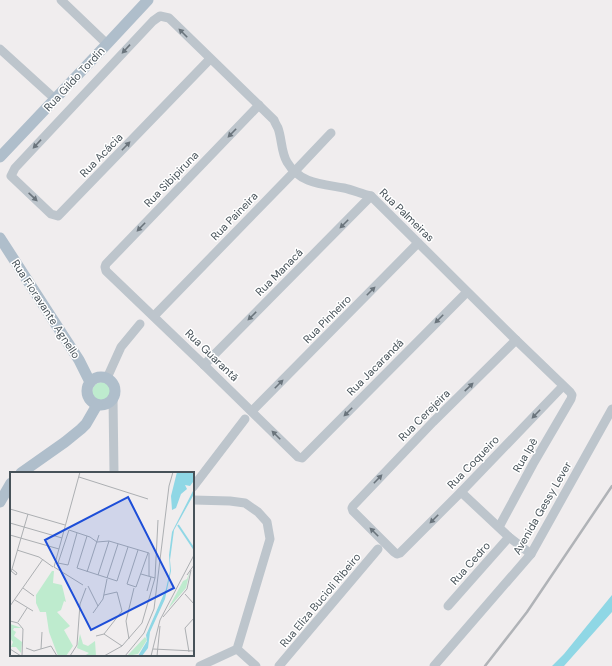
<svg xmlns="http://www.w3.org/2000/svg" width="612" height="666" font-family="'DM Sans',sans-serif">
<style>
.green{fill:#beebce}
.water{fill:#8fd7e5}
.lines{fill:none;stroke-linecap:round;stroke-linejoin:round}
.minor{stroke:#bdc5cc;stroke-width:9}
.major{stroke:#afbecb;stroke-width:11}
.rail{stroke:#b0b3b7;stroke-width:2.5}
.oneway{fill:#6a747c}
.labels{text-anchor:middle;dominant-baseline:central;stroke-width:3;stroke-linejoin:round;paint-order:stroke}
.street-label{font-size:11px;fill:#475259;stroke:#fff}
.inset-river{fill:none;stroke:#8fd7e5;stroke-width:2}
.inset-road{fill:none;stroke:#acafb2;stroke-width:1}
.view{fill:#1d4ed8;fill-opacity:0.15;stroke:#1d4ed8;stroke-width:2}
.inset-edge{fill:none;stroke:#475259;stroke-width:2}
</style>
<rect width="100%" height="100%" fill="#f0edee"/>
<circle class="green" cx="102" cy="392" r="10"/>
<polygon class="water" points="612,595 612,612 564,666 552,666 564,654"/>
<g class="lines">
<g class="minor">
<polyline points="61,0 107,44"/>
<polyline points="0,49 55,99"/>
<path d="M 210,59 L 58,216 L 51,214 L 11,176 L 15,168 L 153,21 L 160,16 L 169,18 L 274,120 C 275,123 277,126 278,128 C 282,139 281,152 287,162 C 300,184 322,184 344,188 C 353,190 362,194 371,196 L 516,340 L 570,392 L 572,395 L 571,399 L 533,464 L 499,527"/>
<polyline points="259,105 106,264 105,267 106,271 204,365 298,457 302,458 467,292"/>
<polyline points="154,316 295,171 331,133"/>
<polyline points="516,340 433,422 353,506 352,508 353,511 394,552 397,554 400,553 461,492 563,386"/>
<polyline points="204,365 371,196"/>
<polyline points="107,378 121,347 140,324"/>
<polyline points="113,398 114,473"/>
<polyline points="252,411 418,243"/>
<polyline points="193,487 245,419"/>
<polyline points="461,492 509,537 531,554"/>
<polyline points="193,500 230,501 245,503 258,512 267,522 270,539 237,649 200,666"/>
<polyline points="448,606 509,537"/>
<polyline points="237,649 256,666"/>
<polyline points="279,666 378,549"/>
<polyline points="434,666 531,554 612,409"/>
</g>
<g class="major">
<polyline points="0,157 107,44 148,0"/>
<polyline points="0,238 79,360 90,382"/>
<circle cx="101" cy="391" r="14"/>
<polyline points="21,473 65,442 81,429 86,424 97,405"/>
<polyline points="0,502 11,483"/>
</g>
<polyline class="rail" points="485,666 527,612 612,486"/>
</g>
<defs><path id="oneway-solid" d="M-6-.8H1V-3.2L6.5 0L1 3.2V.8H-6Z"/></defs>
<g class="oneway">
<use href="#oneway-solid" transform="translate(183 33) rotate(-135)"/>
<use href="#oneway-solid" transform="translate(126 49) rotate(133)"/>
<use href="#oneway-solid" transform="translate(232 133) rotate(134)"/>
<use href="#oneway-solid" transform="translate(37 144) rotate(133)"/>
<use href="#oneway-solid" transform="translate(126 146) rotate(-46)"/>
<use href="#oneway-solid" transform="translate(33 197) rotate(43)"/>
<use href="#oneway-solid" transform="translate(344 224) rotate(135)"/>
<use href="#oneway-solid" transform="translate(141 227) rotate(134)"/>
<use href="#oneway-solid" transform="translate(371 291) rotate(-45)"/>
<use href="#oneway-solid" transform="translate(252 316) rotate(135)"/>
<use href="#oneway-solid" transform="translate(439 319) rotate(135)"/>
<use href="#oneway-solid" transform="translate(279 384) rotate(-45)"/>
<use href="#oneway-solid" transform="translate(469 387) rotate(-44)"/>
<use href="#oneway-solid" transform="translate(348 412) rotate(135)"/>
<use href="#oneway-solid" transform="translate(536 414) rotate(134)"/>
<use href="#oneway-solid" transform="translate(276 435) rotate(-135)"/>
<use href="#oneway-solid" transform="translate(378 479) rotate(-46)"/>
<use href="#oneway-solid" transform="translate(434 519) rotate(135)"/>
<use href="#oneway-solid" transform="translate(374 532) rotate(-135)"/>
</g>
<g class="labels">
<g class="street-label">
<text transform="translate(74 79) rotate(-47)">Rua Gildo Tordin</text>
<text transform="translate(101 155) rotate(-46)">Rua Acácia</text>
<text transform="translate(171 179) rotate(-46)">Rua Sibipiruna</text>
<text transform="translate(407 215) rotate(44)">Rua Palmeiras</text>
<text transform="translate(234 216) rotate(-46)">Rua Paineira</text>
<text transform="translate(279 272) rotate(-45)">Rua Manacá</text>
<text transform="translate(46 309) rotate(57)">Rua Fioravante Agnello</text>
<text transform="translate(327 319) rotate(-45)">Rua Pinheiro</text>
<text transform="translate(212 355) rotate(44)">Rua Guarantã</text>
<text transform="translate(375 367) rotate(-45)">Rua Jacarandá</text>
<text transform="translate(424 415) rotate(-45)">Rua Cerejeira</text>
<text transform="translate(525 455) rotate(-60)">Rua Ipê</text>
<text transform="translate(473 462) rotate(-46)">Rua Coqueiro</text>
<text transform="translate(542 508) rotate(-60)">Avenida Gessy Lever</text>
<text transform="translate(470 563) rotate(-48)">Rua Cedro</text>
<text transform="translate(320 600) rotate(-50)">Rua Eliza Bucioli Ribeiro</text>
</g>
</g>
<g transform="translate(10 472)">
<rect width="184" height="184" fill="#f0edee"/>
<path d="M 42,99 L 44,99 L 43,111 L 52,113 L 56,130 L 54,129 L 51,138 L 47,140 L 60,154 L 54,158 L 63,174 L 56,184 L 48,184 L 39,160 L 36,140 L 30,140 L 26,131 L 26,123 ZM 180,99 L 176,116 L 158,137 L 173,109 L 177,107 ZM 0,152 L 12,156 L 4,156 L 3,158 L 6,160 L 4,164 L 12,170 L 11,181 L 6,175 L 1,175 L 3,170 L 0,166 ZM 70,162 L 73,172 L 78,174 L 85,169 L 86,184 L 74,184 L 79,181 L 67,176 ZM 135,165 L 137,168 L 128,182 L 117,184 Z" fill="#beebce"/>
<path d="M 167,0 L 184,0 L 183,10 L 180,14 L 175,13 L 177,17 L 171,22 L 166,36 L 162,38 L 161,24 ZM 184,17 L 184,22 L 164,58 L 160,88 L 161,99 L 155,127 L 140,160 L 138,176 L 132,184 L 128,184 L 137,169 L 136,163 L 156,117 L 160,99 L 159,83 L 162,60 Z" fill="#8fd7e5"/>
<path class="inset-river" d="M 168,53 L 184,77"/>
<path class="inset-road" d="M 70,0 L 44,95 L 73,113M 69,5 L 138,27M 0,37 L 55,53M 0,51 L 52,66M 67,61 L 58,93 L 48,91 L 59,58 L 80,65 L 87,70 L 99,69 L 139,81 L 139,104M 0,63 L 49,77M 77,64 L 67,96 L 107,109 L 118,75M 7,78 L 29,85 L 43,95M 128,78 L 117,112 L 126,115 L 138,81M 2,97 L 18,42M 2,97 L 7,101 L 6,103 L 1,99 ZM 77,100 L 89,63M 131,102 L 145,106M 88,103 L 99,69M 177,103 L 184,93M 97,106 L 108,72M 78,114 L 88,134M 13,116 L 24,124M 137,119 L 141,105M 175,122 L 184,132M 5,128 L 23,139M 0,134 L 33,87M 83,141 L 93,127 L 97,107M 153,145 L 177,117 L 181,98M 0,149 L 8,151 L 13,157 L 12,184M 8,150 L 17,136M 94,162 L 112,174M 86,164 L 94,162 L 112,139 L 107,120 L 94,123M 119,167 L 116,149 L 124,116M 16,176 L 24,179 L 41,174 L 47,184M 0,177 L 11,184M 31,177 L 32,160M 143,177 L 184,179M 179,180 L 175,156 L 184,146M 60,184 L 67,173 L 70,132 L 76,116M 94,184 L 112,174 L 132,151 L 145,106 L 148,48M 115,184 L 134,161 L 144,137 L 159,14 L 163,0M 141,184 L 150,148 L 184,83M 147,184 L 150,154"/>
<path class="view" d="M 118,25 L 164,116 L 81,158 L 35,68 Z"/>
<rect width="184" height="184" class="inset-edge"/>
</g>
</svg>
